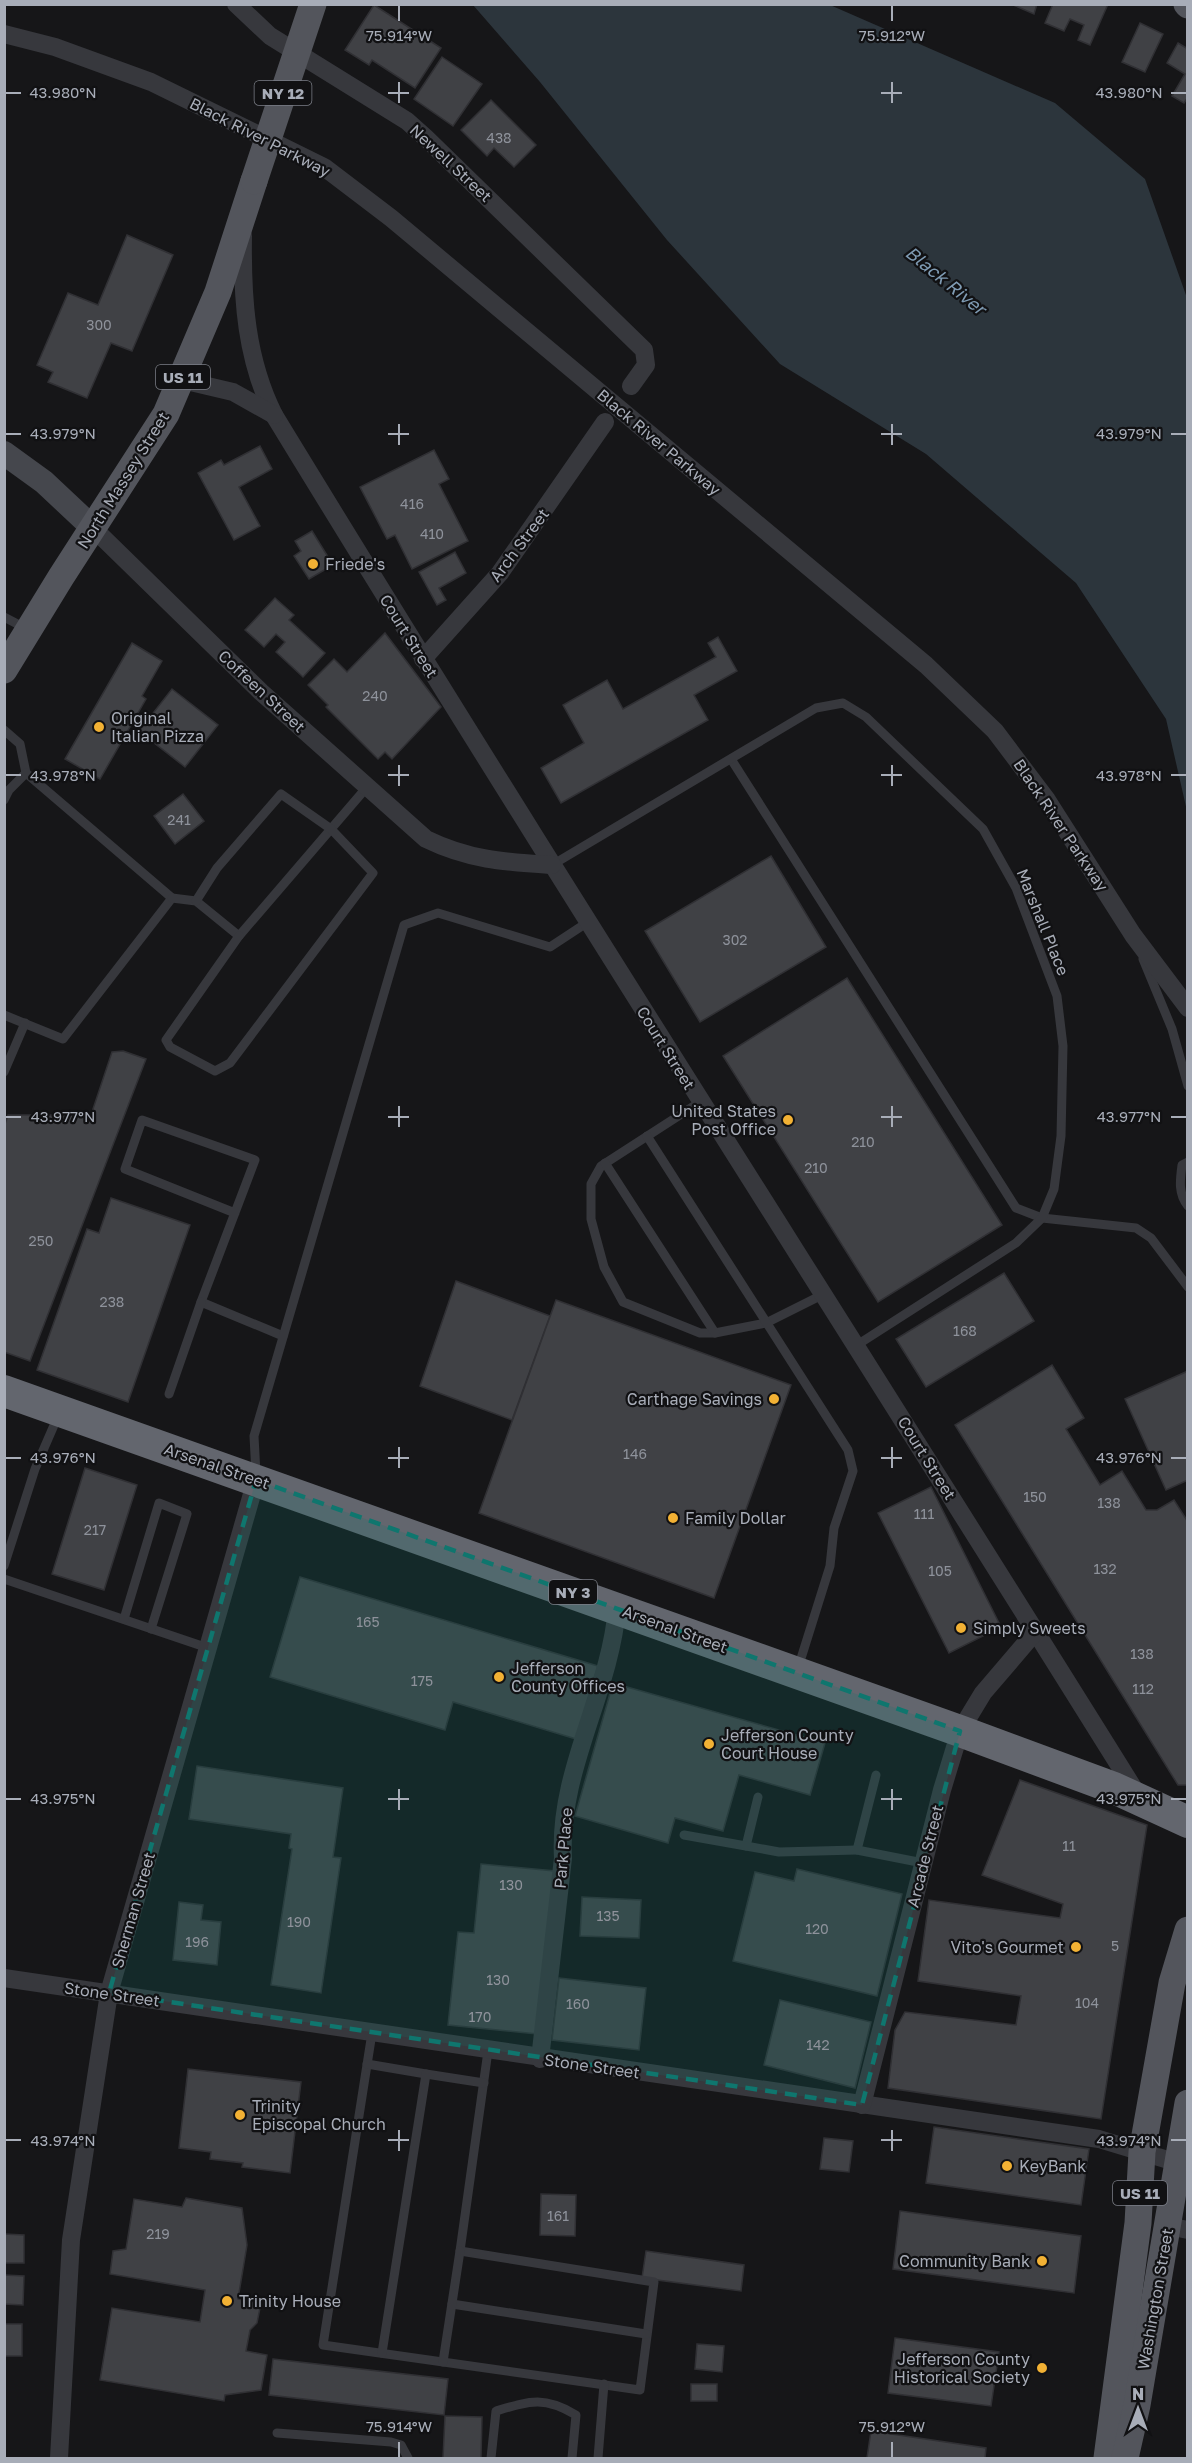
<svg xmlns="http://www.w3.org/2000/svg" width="1192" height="2463" font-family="'Golos Text',sans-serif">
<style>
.water{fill:#2c353c}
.building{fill:#404145;stroke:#303034;stroke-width:1.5}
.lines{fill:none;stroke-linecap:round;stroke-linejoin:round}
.lane{stroke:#37383d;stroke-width:9}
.street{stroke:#37383d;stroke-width:18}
.secondary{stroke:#45474d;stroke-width:24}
.primary{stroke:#53555c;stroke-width:27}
.highway{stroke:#63666e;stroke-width:32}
.primary-bridge{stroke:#53555c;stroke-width:27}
.marked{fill:#0f766e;fill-opacity:0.2;stroke:#0f766e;stroke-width:4.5;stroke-dasharray:12 8;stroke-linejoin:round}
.ticks{fill:none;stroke:#a8adb8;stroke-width:2}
.poi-dot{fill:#f2b134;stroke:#111113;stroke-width:2}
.labels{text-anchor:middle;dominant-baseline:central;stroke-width:4.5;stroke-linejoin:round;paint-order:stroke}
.number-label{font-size:14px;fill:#8e929b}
.shield{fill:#111113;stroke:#7b7e86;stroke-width:1.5}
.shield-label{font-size:15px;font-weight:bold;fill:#a8adb8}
.street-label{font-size:16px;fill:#a8adb8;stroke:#111113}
.poi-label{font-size:16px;fill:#a8adb8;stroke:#111113;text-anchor:start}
.water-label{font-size:18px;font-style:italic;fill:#7f9bb3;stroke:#111113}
.ticks-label{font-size:15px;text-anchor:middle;fill:#a8adb8;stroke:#111113;stroke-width:4.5;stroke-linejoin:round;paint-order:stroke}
</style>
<rect width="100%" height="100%" fill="#161618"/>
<polygon class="water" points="473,5 830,5 1055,103 1145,179 1187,298 1187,811 1166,719 1076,583 926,454 780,364 667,240 540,82"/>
<g class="building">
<polygon points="1011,4 1037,4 1034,14"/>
<polygon points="1053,4 1108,4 1090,45 1078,40 1084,25 1070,19 1064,31 1045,23"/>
<polygon points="374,5 441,48 415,88 372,60 369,65 345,50"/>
<polygon points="1140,23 1163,34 1145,72 1122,62"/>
<polygon points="1178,43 1188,49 1188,97 1184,103 1172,96 1185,74 1167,63"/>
<polygon points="442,57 482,84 453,126 414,99"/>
<polygon points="491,100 536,145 514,167 494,148 487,156 461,130"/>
<polygon points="127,235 173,255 132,351 111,343 87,398 48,382 53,372 37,365 68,293 98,305"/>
<polygon points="260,446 272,469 239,487 260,526 234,540 198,473 221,460 224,465"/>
<polygon points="434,450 449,479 439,484 468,541 412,569 395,535 387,539 360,487"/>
<polygon points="312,531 333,565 309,579 294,556 301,551 295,541"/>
<polygon points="455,552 466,573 439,588 446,600 437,605 419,572"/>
<polygon points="275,598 294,615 289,620 325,653 303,677 276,652 285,642 276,634 264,647 245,630"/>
<polygon points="385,633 441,707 392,759 385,752 378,759 326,707 328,705 308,685 334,659 347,672"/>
<polygon points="718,637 737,671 694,695 708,720 561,803 541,768 584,743 563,705 607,680 623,709 716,657 708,643"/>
<polygon points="132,643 162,661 142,696 146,699 100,779 65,759"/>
<polygon points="172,689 218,725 185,767 139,731"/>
<polygon points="183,794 204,821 175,844 154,816"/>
<polygon points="771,856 826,947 700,1022 645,931"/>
<polygon points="847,978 1002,1225 878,1302 723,1056"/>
<polygon points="123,1051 146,1059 30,1361 4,1352 4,1127 8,1115 91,1115 112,1052"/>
<polygon points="111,1198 190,1225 128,1402 37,1370 87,1229 99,1233"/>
<polygon points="1004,1273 1034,1321 926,1387 896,1339"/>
<polygon points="456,1281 550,1316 512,1420 420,1386"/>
<polygon points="556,1300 791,1385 714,1598 479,1513"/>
<polygon points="1052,1365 1084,1418 1066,1429 1100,1485 1122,1471 1146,1510 1157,1510 1174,1500 1188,1522 1188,1785 1178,1785 955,1425"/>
<polygon points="1188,1371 1188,1480 1166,1490 1125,1399"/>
<polygon points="85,1468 137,1485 104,1590 52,1574"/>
<polygon points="931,1487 1001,1627 949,1653 878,1513"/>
<polygon points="300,1577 598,1666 576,1739 453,1702 445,1730 270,1677"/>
<polygon points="613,1683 825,1743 810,1795 739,1775 723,1831 675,1818 668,1843 575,1816"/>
<polygon points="197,1766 343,1788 333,1857 341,1858 321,1993 271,1985 292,1849 289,1848 291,1834 189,1819"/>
<polygon points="1020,1780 1147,1825 1101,2119 888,2088 895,2030 905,2012 1016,2025 1021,1996 918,1981 929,1900 1060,1918 1063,1904 982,1875"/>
<polygon points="481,1864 555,1871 537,2034 448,2025 458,1932 474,1933"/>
<polygon points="797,1869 902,1894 877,1996 733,1961 755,1872 794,1881"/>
<polygon points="582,1897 641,1900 639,1938 580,1936"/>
<polygon points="179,1902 203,1905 201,1920 221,1922 217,1965 173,1960"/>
<polygon points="559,1978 646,1988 639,2050 552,2040"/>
<polygon points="780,2000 871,2022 855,2088 764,2065"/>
<polygon points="188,2069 301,2082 290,2173 242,2167 243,2163 210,2159 211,2152 179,2148"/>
<polygon points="934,2127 1089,2149 1081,2205 926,2183"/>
<polygon points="824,2138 853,2141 849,2172 820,2169"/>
<polygon points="541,2194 576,2195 575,2236 540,2235"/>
<polygon points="186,2198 242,2208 247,2245 238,2299 261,2303 257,2323 250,2330 246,2351 267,2355 261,2390 225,2395 224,2401 100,2380 112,2308 200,2322 205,2290 110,2274 113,2251 126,2249 134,2199 182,2207"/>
<polygon points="900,2211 1081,2236 1074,2293 893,2269"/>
<polygon points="4,2234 24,2235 24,2263 4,2263"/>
<polygon points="646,2251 744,2265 741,2291 642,2278"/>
<polygon points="4,2275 24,2276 23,2305 4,2304"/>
<rect x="4" y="2324" width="18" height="32"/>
<polygon points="895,2338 999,2352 991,2406 888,2393"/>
<polygon points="697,2344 724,2346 722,2372 695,2369"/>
<polygon points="273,2359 448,2379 444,2415 269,2395"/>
<rect x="691" y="2384" width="26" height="17"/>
<polygon points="445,2416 482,2417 481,2458 443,2458"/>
<polygon points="871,2431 986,2448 985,2458 867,2458"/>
</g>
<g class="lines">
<g class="lane">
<polyline points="4,617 27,629"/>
<polyline points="4,730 20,744 26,773 172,898 63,1039 4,1015"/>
<polyline points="731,759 1016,1208 1042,1218 1136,1228 1151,1238 1188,1287"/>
<polyline points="4,800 9,790 26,773"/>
<polyline points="552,865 816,708 843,703 866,717 983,829 1016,888 1057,996 1063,1046 1061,1136 1054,1189 1042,1218 1016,1243 857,1345"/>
<polyline points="172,898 196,901 239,936 367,787"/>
<polyline points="196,901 217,868 281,794 331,829 373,873 230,1063 215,1071 170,1047 166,1040 239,936"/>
<polyline points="1143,959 1172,1029 1188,1086"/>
<polyline points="4,1072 25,1023"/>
<polyline points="700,1102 601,1166 591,1184 591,1219 604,1267 623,1302 700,1333 715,1333 766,1323 824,1294"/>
<polyline points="647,1136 848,1450 853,1471 834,1528 830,1566 798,1668"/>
<path d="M 1188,1162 L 1182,1165 C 1180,1180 1178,1194 1188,1206"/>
<polyline points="605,1163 715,1333"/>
<polyline points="235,1213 125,1169 142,1120 255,1160 201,1302 283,1336"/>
<polyline points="169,1394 201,1302"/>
<polyline points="256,1474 254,1436 404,925 438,913 550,947 588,922"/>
<polyline points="4,1566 35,1469 58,1416"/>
<polyline points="4,1579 208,1648"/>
<polyline points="124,1619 159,1503 187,1514 151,1629"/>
<polyline points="876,1775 857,1850 923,1863"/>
<polyline points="758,1797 746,1846 779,1852 857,1850"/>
<polyline points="684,1835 746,1846"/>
<polyline points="372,2033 323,2345 640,2390 654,2282 460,2251 488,2051"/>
<polyline points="367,2064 426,2074"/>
<polyline points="452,2304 646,2334"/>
<polyline points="382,2353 426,2074 484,2083"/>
<polyline points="443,2362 460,2251"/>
<polyline points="277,2433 391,2442 401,2445 408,2458"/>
<path d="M 491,2458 L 496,2411 C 530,2401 544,2396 576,2415 L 572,2458"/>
<polyline points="598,2458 604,2384"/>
</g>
<g class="street">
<polyline points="236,4 270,36 407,121 426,138 644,350 646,365 631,386"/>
<polyline points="4,34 55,47 151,82 324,167 391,218 926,665 995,731 1047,800 1133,935 1188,1008"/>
<path d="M 243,236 C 242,299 246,359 274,415 C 557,879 852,1336 1139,1797"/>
<polyline points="182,380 233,392 274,415"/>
<path d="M 93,528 L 261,692 L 426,839 C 469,860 504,862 552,865"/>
<polyline points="423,659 500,573 605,422"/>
<polyline points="4,1978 1099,2139 1178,2163"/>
<path d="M 540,2059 L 563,1858 C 558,1771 610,1693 617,1608"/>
<polyline points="862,2105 942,1790 960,1731 983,1693 1036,1631"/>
<polyline points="1168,2226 1188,2230"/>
<polyline points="59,2458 71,2240 109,1993 256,1480"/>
</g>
<polyline class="secondary" points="4,453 44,482 93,528"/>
<g class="primary">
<polyline points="1187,4 1188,5"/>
<polyline points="4,670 61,577 166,414 218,292 254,181"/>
<polyline points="1107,2458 1138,2223 1142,2152 1172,1983 1188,1930"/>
<polyline points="1125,2458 1137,2405 1188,2103"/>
</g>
<polyline class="highway" points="4,1391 960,1731 1114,1788 1188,1822"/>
<polyline class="primary-bridge" points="254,181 313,4"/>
</g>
<path class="marked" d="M 256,1480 L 960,1731 L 862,2105 L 109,1993 Z"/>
<path class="ticks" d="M 399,6 L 399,21M 892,6 L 892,21M 399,82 L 399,103M 892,82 L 892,103M 6,93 L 21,93M 388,93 L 409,93M 881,93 L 902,93M 1171,93 L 1186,93M 399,424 L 399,445M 892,424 L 892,445M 6,434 L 21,434M 388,434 L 409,434M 881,434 L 902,434M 1171,434 L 1186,434M 399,765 L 399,786M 892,765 L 892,786M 6,775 L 21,775M 388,775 L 409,775M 881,775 L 902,775M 1171,775 L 1186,775M 399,1106 L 399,1127M 892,1106 L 892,1127M 6,1117 L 21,1117M 388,1117 L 409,1117M 881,1117 L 902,1117M 1171,1117 L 1186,1117M 399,1447 L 399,1468M 892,1447 L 892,1468M 6,1458 L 21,1458M 388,1458 L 409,1458M 881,1458 L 902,1458M 1171,1458 L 1186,1458M 399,1789 L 399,1810M 892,1789 L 892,1810M 6,1799 L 21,1799M 388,1799 L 409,1799M 881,1799 L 902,1799M 1171,1799 L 1186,1799M 399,2130 L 399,2151M 892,2130 L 892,2151M 6,2140 L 21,2140M 388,2140 L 409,2140M 881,2140 L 902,2140M 1171,2140 L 1186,2140M 399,2442 L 399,2457M 892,2442 L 892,2457"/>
<g class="poi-dot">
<circle cx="313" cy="564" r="6"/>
<circle cx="99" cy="727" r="6"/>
<circle cx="788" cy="1120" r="6"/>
<circle cx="774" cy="1399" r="6"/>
<circle cx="673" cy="1518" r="6"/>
<circle cx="961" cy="1628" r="6"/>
<circle cx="499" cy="1677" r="6"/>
<circle cx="709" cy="1744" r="6"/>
<circle cx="1076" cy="1947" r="6"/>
<circle cx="240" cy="2115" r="6"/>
<circle cx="1007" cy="2166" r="6"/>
<circle cx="1042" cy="2261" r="6"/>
<circle cx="227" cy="2301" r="6"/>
<circle cx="1042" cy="2368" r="6"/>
</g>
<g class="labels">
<g class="number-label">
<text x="499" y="137">438</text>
<text x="99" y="324">300</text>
<text x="412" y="503">416</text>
<text x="432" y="533">410</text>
<text x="375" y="695">240</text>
<text x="179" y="819">241</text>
<text x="735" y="939">302</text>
<text x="863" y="1141">210</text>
<text x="816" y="1167">210</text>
<text x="41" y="1240">250</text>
<text x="112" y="1301">238</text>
<text x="965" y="1330">168</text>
<text x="635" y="1453">146</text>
<text x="1035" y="1496">150</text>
<text x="1109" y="1502">138</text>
<text x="924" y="1513">111</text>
<text x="95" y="1529">217</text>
<text x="1105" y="1568">132</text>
<text x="940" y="1570">105</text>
<text x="368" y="1621">165</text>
<text x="1142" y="1653">138</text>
<text x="422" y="1680">175</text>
<text x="1143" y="1688">112</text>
<text x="1069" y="1845">11</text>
<text x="511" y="1884">130</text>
<text x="608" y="1915">135</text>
<text x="299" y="1921">190</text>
<text x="817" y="1928">120</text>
<text x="197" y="1941">196</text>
<text x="1115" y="1945">5</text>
<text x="498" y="1979">130</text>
<text x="1087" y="2002">104</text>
<text x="578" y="2003">160</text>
<text x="480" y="2016">170</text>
<text x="818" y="2044">142</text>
<text x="558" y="2215">161</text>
<text x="158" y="2233">219</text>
</g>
<g class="shield">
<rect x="254.5" y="81" width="57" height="24" rx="4.5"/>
<rect x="156" y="365" width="54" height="24" rx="4.5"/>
<rect x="549" y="1580" width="48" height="24" rx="4.5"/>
<rect x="1113" y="2181" width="54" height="24" rx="4.5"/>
</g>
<g class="shield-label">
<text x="283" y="93">NY 12</text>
<text x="183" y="377">US 11</text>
<text x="573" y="1592">NY 3</text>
<text x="1140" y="2193">US 11</text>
</g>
<g class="street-label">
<text transform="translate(260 137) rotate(27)">Black River Parkway</text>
<text transform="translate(451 163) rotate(43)">Newell Street</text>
<text transform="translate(659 442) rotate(40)">Black River Parkway</text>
<text transform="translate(123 480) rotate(-58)">North Massey Street</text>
<text transform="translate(519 545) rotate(-53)">Arch Street</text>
<text transform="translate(409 636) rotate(58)">Court Street</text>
<text transform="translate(262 691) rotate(43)">Coffeen Street</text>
<text transform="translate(1061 825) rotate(56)">Black River Parkway</text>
<text transform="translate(1043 922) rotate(68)">Marshall Place</text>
<text transform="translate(666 1048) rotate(58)">Court Street</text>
<text transform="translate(927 1458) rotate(58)">Court Street</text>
<text transform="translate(217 1466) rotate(19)">Arsenal Street</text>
<text transform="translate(675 1629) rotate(20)">Arsenal Street</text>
<text transform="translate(563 1848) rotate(-85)">Park Place</text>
<text transform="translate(925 1856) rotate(-76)">Arcade Street</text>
<text transform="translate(133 1910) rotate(-74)">Sherman Street</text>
<text transform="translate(112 1994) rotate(8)">Stone Street</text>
<text transform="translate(592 2066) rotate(8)">Stone Street</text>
<text transform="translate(1155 2299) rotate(-80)">Washington Street</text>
</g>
<g class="poi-label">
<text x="325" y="564">Friede's</text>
<text x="111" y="718">Original<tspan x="111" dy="18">Italian Pizza</tspan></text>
<text x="776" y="1111" text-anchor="end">United States<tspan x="776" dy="18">Post Office</tspan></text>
<text x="762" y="1399" text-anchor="end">Carthage Savings</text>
<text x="685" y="1518">Family Dollar</text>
<text x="973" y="1628">Simply Sweets</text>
<text x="511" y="1668">Jefferson<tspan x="511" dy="18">County Offices</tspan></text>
<text x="721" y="1735">Jefferson County<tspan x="721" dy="18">Court House</tspan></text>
<text x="1064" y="1947" text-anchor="end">Vito's Gourmet</text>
<text x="252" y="2106">Trinity<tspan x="252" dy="18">Episcopal Church</tspan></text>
<text x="1019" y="2166">KeyBank</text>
<text x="1030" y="2261" text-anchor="end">Community Bank</text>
<text x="239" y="2301">Trinity House</text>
<text x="1030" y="2359" text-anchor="end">Jefferson County<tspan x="1030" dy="18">Historical Society</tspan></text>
</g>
<g class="water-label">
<text transform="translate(946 280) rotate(39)">Black River</text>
</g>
</g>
<g class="ticks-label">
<text x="399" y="41">75.914°W</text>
<text x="892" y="41">75.912°W</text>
<text x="63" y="98">43.980°N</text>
<text x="1129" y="98">43.980°N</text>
<text x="63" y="439">43.979°N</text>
<text x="1129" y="439">43.979°N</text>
<text x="63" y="781">43.978°N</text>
<text x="1129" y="781">43.978°N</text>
<text x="63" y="1122">43.977°N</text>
<text x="1129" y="1122">43.977°N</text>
<text x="63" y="1463">43.976°N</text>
<text x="1129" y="1463">43.976°N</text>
<text x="63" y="1804">43.975°N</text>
<text x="1129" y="1804">43.975°N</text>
<text x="63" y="2146">43.974°N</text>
<text x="1129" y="2146">43.974°N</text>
<text x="399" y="2432">75.914°W</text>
<text x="892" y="2432">75.912°W</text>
</g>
<rect width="1192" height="2463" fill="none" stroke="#a8adb8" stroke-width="12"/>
<g transform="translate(1138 2409)" stroke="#111113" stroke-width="4.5" paint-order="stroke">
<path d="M0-4.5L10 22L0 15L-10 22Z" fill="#a8adb8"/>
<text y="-9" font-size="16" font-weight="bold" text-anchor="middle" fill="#a8adb8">N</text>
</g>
</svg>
